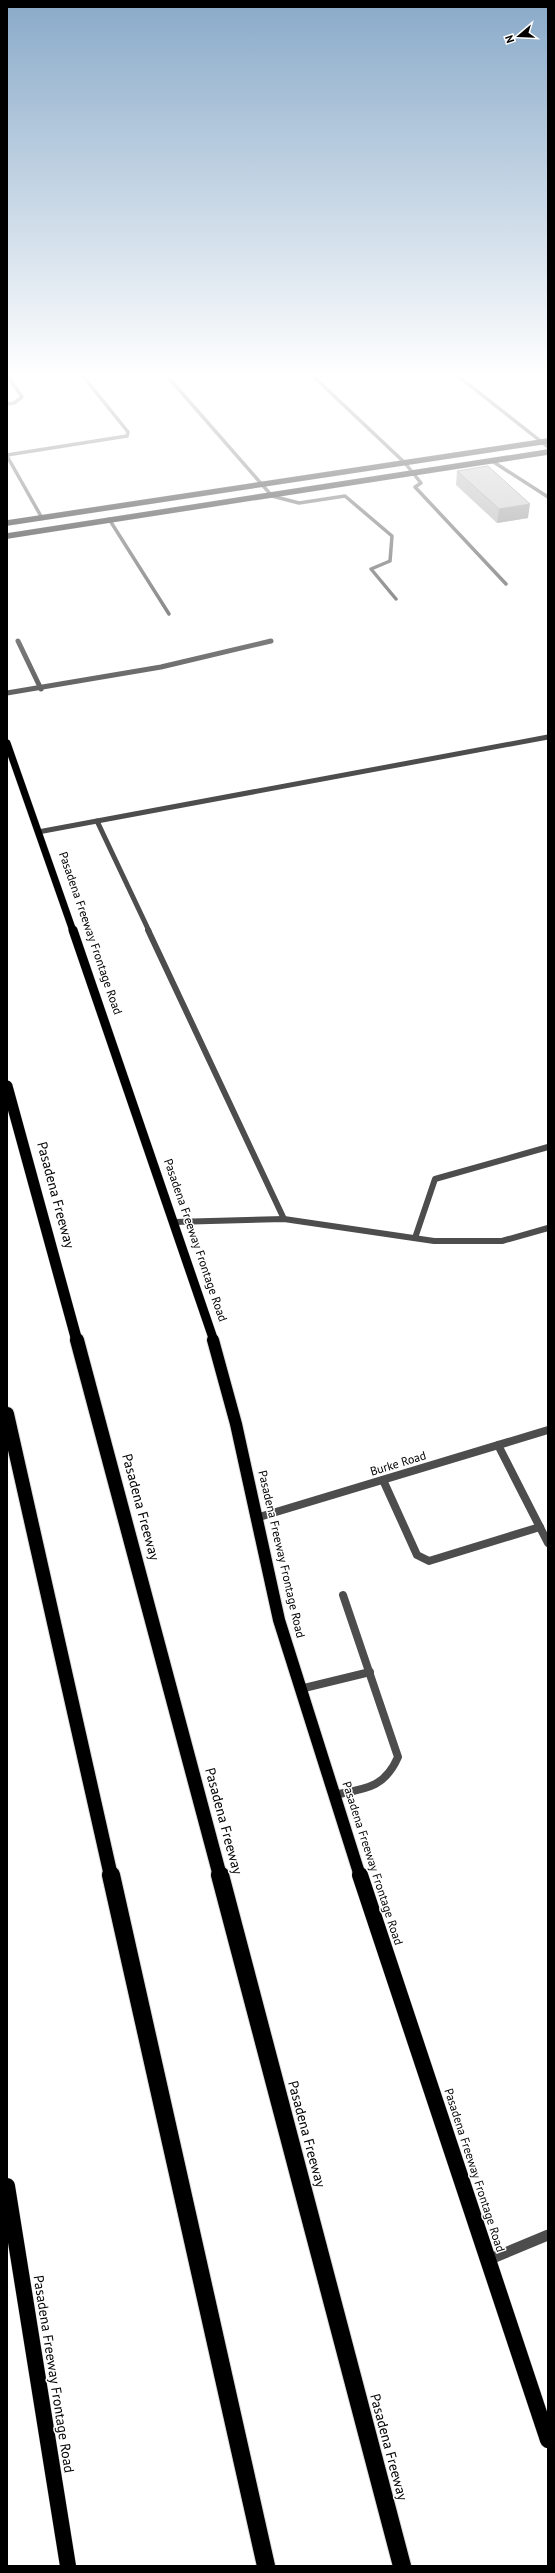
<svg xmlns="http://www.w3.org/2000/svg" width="555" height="2573" font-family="'PT Sans',sans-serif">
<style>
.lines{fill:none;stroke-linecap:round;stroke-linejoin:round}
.major-far4-casing{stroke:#dbdbdb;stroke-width:6}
.major-far3-casing{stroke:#dbdbdb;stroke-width:8}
.major-far2-casing{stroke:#dbdbdb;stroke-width:10}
.major-far1-casing{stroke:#dbdbdb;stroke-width:14}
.major-casing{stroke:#dbdbdb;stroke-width:17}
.highway-far2-casing{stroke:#dbdbdb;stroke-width:12}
.highway-far1-casing{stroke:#dbdbdb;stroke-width:16}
.highway-casing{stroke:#dbdbdb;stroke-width:20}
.minor-far4{stroke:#4d4d4d;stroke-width:3.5}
.minor-far3{stroke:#4d4d4d;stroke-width:5}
.minor-far2{stroke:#4d4d4d;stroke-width:6}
.minor-far1{stroke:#4d4d4d;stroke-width:8}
.minor{stroke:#4d4d4d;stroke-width:11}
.major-far4{stroke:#000;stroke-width:5.5}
.major-far3{stroke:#000;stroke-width:7}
.major-far2{stroke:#000;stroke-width:9}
.major-far1{stroke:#000;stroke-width:12}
.major{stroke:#000;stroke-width:16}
.highway-far2{stroke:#000;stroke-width:11}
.highway-far1{stroke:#000;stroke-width:14}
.highway{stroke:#000;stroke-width:18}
.wall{fill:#a3a3a3}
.shaded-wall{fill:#848484}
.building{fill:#bdbdbd;stroke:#848484}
.labels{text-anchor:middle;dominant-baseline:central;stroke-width:3;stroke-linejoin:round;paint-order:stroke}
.street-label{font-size:12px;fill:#000;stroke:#fff}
.near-street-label{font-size:14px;fill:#000;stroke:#fff}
</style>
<rect width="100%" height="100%" fill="#fff"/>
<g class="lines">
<defs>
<g id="major-far4">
<polyline points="7,523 548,441"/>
<polyline points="7,536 548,452"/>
</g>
<polyline id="major-far3" points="7,743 73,931"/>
<polyline id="major-far2" points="73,930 214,1341"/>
<polyline id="major-far1" points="213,1340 236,1424 279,1620 360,1876"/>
<g id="major">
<polyline points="360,1875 548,2440"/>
<polyline points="7,2186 68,2566"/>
</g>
<polyline id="highway-far2" points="7,1086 77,1341"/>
<g id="highway-far1">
<polyline points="77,1340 220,1876"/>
<polyline points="7,1414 111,1876"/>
</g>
<g id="highway">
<polyline points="111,1875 266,2566"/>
<polyline points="220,1875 402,2566"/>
</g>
</defs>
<use href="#major-far4" class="major-far4-casing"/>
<use href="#major-far3" class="major-far3-casing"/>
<use href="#major-far2" class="major-far2-casing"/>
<use href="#major-far1" class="major-far1-casing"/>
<use href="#major" class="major-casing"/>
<use href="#highway-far2" class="highway-far2-casing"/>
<use href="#highway-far1" class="highway-far1-casing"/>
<use href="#highway" class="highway-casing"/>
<g class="minor-far4">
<polyline points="167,376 272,496 299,503 345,496 392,536 390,561 371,569 396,599"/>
<polyline points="313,376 405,463 421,483 415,487 506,584"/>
<polyline points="458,376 548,447"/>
<polyline points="7,404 14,403 22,397 9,378 14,376"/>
<polyline points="7,455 127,436 128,432 83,376"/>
<polyline points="7,456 42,518"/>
<polyline points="492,461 548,497"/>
<polyline points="109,519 169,614"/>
</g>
<g class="minor-far3">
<polyline points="18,641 41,689"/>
<polyline points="7,693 161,667 271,641"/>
<polyline points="97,821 149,931"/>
<polyline points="38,832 548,737"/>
</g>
<g class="minor-far2">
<polyline points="148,930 284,1219"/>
<polyline points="174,1222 284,1219 434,1241 502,1241 548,1228"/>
<polyline points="415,1238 435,1179 548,1147"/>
</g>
<g class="minor-far1">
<polyline points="498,1445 548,1543"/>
<polyline points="383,1480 417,1555 429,1561 540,1527"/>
<polyline points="256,1518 548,1430"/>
<polyline points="300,1689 370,1672"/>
<path d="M 333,1795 C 364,1789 384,1789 398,1757 L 343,1595"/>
</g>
<polyline class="minor" points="488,2260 548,2235"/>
<use href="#major-far4" class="major-far4"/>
<use href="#major-far3" class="major-far3"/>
<use href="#major-far2" class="major-far2"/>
<use href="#major-far1" class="major-far1"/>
<use href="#major" class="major"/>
<use href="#highway-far2" class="highway-far2"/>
<use href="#highway-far1" class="highway-far1"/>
<use href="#highway" class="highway"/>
</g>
<polygon class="wall" points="457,471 528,518 497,523 456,485"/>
<polygon class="shaded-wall" points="530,504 528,518 497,523 499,509"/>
<polygon class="building" points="488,466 530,504 499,509 457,471"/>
<linearGradient id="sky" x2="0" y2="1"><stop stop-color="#89aac9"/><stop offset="0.51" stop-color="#fff"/><stop offset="1" stop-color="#fff" stop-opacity="0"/></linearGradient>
<rect width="555" height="736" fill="url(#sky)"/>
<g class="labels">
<g class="street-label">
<text transform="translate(91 933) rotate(71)">Pasadena Freeway Frontage Road</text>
<text transform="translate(196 1240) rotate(71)">Pasadena Freeway Frontage Road</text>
<text transform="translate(398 1463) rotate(-17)">Burke Road</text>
<text transform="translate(282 1554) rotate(77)">Pasadena Freeway Frontage Road</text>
<text transform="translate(373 1863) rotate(72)">Pasadena Freeway Frontage Road</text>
<text transform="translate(475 2170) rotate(72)">Pasadena Freeway Frontage Road</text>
</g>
<g class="near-street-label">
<text transform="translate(56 1195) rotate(75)">Pasadena Freeway</text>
<text transform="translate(141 1507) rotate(75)">Pasadena Freeway</text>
<text transform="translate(224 1821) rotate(75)">Pasadena Freeway</text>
<text transform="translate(307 2134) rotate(75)">Pasadena Freeway</text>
<text transform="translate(54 2374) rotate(81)">Pasadena Freeway Frontage Road</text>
<text transform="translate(389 2447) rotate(75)">Pasadena Freeway</text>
</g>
</g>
<rect width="555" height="2573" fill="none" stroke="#000000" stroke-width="16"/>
<g transform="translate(519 36) rotate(251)" stroke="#ffffff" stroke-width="3" paint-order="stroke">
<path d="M0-3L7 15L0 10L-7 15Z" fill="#000000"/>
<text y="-6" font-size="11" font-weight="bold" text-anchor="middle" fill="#000000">N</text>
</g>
</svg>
